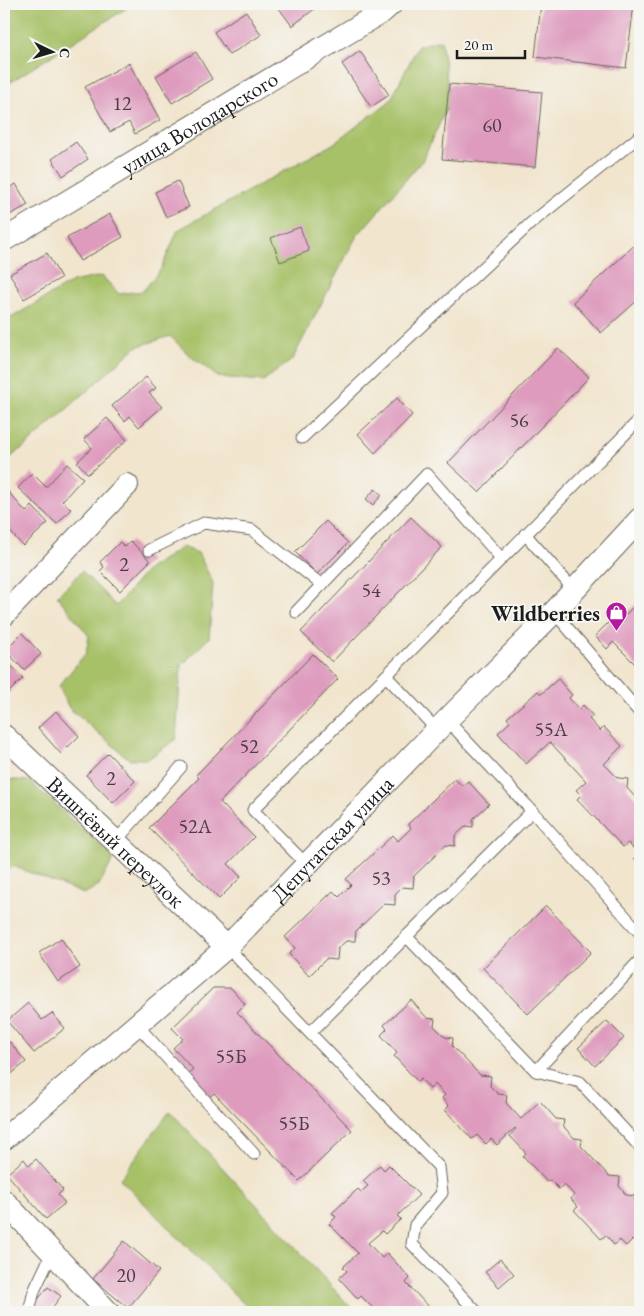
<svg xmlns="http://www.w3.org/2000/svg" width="644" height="1316" font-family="'EB Garamond',serif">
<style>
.garden{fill:#a7c168;stroke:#626e42}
.building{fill:#de9bbe}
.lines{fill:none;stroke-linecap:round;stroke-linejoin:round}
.service-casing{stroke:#67625a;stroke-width:13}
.minor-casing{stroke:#67625a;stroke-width:24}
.service{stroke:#fff;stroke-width:11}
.minor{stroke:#fff;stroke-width:22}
.labels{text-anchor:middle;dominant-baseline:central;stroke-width:4;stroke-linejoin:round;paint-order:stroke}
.number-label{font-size:20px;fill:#4c3c44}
.street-label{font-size:22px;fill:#1c1c1c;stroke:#f6f6f2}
.poi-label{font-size:22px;font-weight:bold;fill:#1c1c1c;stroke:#f6f6f2;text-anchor:end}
</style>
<rect width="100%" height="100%" fill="#f6f6f2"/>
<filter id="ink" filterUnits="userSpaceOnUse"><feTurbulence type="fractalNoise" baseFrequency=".02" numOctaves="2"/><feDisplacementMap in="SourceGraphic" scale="10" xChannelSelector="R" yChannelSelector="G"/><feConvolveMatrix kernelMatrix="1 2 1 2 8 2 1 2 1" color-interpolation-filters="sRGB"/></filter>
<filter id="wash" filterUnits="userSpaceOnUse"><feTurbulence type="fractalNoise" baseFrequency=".0096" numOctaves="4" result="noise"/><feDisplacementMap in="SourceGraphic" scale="20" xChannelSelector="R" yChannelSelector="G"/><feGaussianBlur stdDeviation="1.12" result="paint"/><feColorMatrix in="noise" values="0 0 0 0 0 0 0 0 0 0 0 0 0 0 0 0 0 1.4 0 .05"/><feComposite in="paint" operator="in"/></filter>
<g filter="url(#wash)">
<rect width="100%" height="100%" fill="#f1e5cd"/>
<g class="garden">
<polygon points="4,4 133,4 12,81 4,88"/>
<polygon points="441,40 450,101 422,161 356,237 292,360 263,381 218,377 189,355 170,336 136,347 28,444 4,462 4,322 72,282 102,276 119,294 143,291 161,269 178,230 333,144 390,101 418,46"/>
<polygon points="183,547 198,553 213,583 209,638 181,666 176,739 148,759 129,759 69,708 59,686 86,653 89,636 57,596 82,571 116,606 148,569"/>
<polygon points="4,779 29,781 114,858 99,885 84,894 13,866 4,874"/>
<polygon points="170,1111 355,1312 252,1312 120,1179"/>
</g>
<g id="blocks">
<g class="building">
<polygon points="276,4 321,4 292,26"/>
<polygon points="541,4 634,4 626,68 535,57"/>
<polygon points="246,11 261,35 229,55 214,32"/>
<polygon points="360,51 389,95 371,107 342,64"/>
<polygon points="196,52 212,79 172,103 156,76"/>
<polygon points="129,63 160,120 135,134 129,122 110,132 85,87"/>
<polygon points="449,84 542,92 535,167 442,159"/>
<polygon points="76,142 88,159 63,176 52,159"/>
<polygon points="178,181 189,207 166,217 155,192"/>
<polygon points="16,184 28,205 4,218 4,191"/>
<polygon points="110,214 123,237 80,261 67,238"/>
<polygon points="300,227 309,251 280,262 271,238"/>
<polygon points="640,240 640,298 601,333 573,302"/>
<polygon points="47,253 61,278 24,299 10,274"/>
<polygon points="558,348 589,377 479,492 448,463"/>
<polygon points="146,377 156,388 149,393 162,407 139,427 130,416 125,421 112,406"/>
<polygon points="397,398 412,415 375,453 358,434"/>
<polygon points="107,418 127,440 88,474 77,462 92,448 84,439"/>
<polygon points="67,464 83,478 62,501 71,509 57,524 18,488 32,473 46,487"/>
<polygon points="4,487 26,512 32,506 48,523 23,546 4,525 4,511 5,509 4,508"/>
<polygon points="375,489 382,495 373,505 366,499"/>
<polygon points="411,517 442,547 332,662 301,632"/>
<polygon points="326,521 348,543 317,574 295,552"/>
<polygon points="131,541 150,561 120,591 100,571 104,567 100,562 120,542 125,547"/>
<polygon points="640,600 640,669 613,642 607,649 595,636 614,617 618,622"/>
<polygon points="22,633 41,654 24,670 5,650"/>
<polygon points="313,654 338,679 220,802 254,837 228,864 241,877 219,899 149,828 199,778 196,775"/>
<polygon points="4,658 23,678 5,696 4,694"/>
<polygon points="558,679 572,695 569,698 579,709 583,705 593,716 589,719 600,731 604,727 622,746 604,764 618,778 628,779 627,788 635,797 640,797 640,865 634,858 639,854 628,843 623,847 577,799 581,795 576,790 586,781 550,742 526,764 498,733 510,722 507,718 538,691 541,694"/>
<polygon points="56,711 79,736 61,754 38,728"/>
<polygon points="108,753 135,781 113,803 86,775"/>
<polygon points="455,779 462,786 468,781 489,804 473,819 473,827 466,826 455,836 455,846 446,845 413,877 414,877 413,888 402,887 395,894 395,905 384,904 356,931 355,941 346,941 337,949 338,949 337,960 326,959 309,976 289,954 295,948 285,937 333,891 339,897 351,885 346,879 393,835 398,841 411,828 408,824"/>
<polygon points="546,906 591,952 528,1014 483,968"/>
<polygon points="61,938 80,967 58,982 39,953"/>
<polygon points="213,988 231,988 245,1004 237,1012 352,1130 299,1181 214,1093 206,1100 184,1077 193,1069 173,1048 183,1039 172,1028"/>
<polygon points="411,1000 427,1018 435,1019 434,1026 445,1037 453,1038 452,1046 480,1075 491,1076 490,1086 498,1094 507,1095 506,1103 521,1119 540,1101 556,1119 564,1120 563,1126 574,1138 582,1139 581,1146 609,1176 620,1177 619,1186 626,1195 635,1196 635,1203 640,1209 640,1232 626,1246 620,1240 614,1245 606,1235 601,1239 574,1210 578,1207 571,1199 574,1195 564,1184 559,1189 550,1180 547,1182 523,1156 526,1153 510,1136 516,1129 515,1128 497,1145 491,1139 486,1144 477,1135 472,1139 445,1110 449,1106 442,1098 445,1095 435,1084 430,1089 421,1079 418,1082 394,1056 397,1053 381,1035 387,1029 384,1025"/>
<polygon points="28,1003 42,1020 52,1013 65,1028 34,1053 7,1021"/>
<polygon points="607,1021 624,1038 595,1066 578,1048"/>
<polygon points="10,1042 26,1062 9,1076 4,1069 4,1047"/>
<polygon points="24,1159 29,1166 36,1159 63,1190 58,1195 65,1203 46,1219 7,1174"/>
<polygon points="380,1165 384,1170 389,1165 419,1195 397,1216 401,1219 385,1234 382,1231 368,1243 382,1258 387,1253 410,1278 406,1283 434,1312 373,1312 375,1310 361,1296 358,1299 339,1278 347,1271 343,1267 358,1253 329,1224 336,1217 332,1213 358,1189 361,1192 368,1186 363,1181"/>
<polygon points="124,1241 159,1271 128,1308 93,1279"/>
<polygon points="500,1259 514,1274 499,1287 485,1272"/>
<polygon points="48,1287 61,1296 49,1312 36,1312 31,1308"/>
</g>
</g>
</g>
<g filter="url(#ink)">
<use href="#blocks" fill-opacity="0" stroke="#67625a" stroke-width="1"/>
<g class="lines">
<defs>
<g id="service">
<polyline points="302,438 531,223 640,136"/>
<polyline points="525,534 574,590"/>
<polyline points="149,550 204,523 252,530 322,585"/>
<polyline points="296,612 427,474 501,558"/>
<polyline points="554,612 640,713"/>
<polyline points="386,676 437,730"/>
<polyline points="447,720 532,811 640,933"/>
<polyline points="115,842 181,767"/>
<path d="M 306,864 L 253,810 C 382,679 511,549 640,419"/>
<polyline points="406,936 536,1071 580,1082 640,1147"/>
<polyline points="227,947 439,1167 442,1193 415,1225 412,1244 477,1312"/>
<polyline points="137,1025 254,1154"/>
<polyline points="310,1033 532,811"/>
<polyline points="536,1071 640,960"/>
<polyline points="29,1312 34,1291 52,1253"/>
</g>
<g id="minor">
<path id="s1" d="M 4,240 L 382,12 L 391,4"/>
<polyline points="4,615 127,485"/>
<path id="s2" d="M 4,736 L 227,947"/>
<path id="s3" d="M 4,1139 L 227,947 L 437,730 L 554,612 L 640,519"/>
<polyline points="4,1201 108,1312"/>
</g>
</defs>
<use href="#service" class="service-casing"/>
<use href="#minor" class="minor-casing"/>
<use href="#service" class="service"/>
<use href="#minor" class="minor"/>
</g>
</g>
<defs>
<symbol id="shop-pin" viewBox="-11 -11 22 30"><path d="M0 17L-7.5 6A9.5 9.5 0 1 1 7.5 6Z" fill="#b5179e" stroke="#f6f6f2"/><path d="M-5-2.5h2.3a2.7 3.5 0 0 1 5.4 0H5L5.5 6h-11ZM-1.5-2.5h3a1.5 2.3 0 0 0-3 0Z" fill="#fff"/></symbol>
</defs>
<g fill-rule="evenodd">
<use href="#shop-pin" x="604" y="600" width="25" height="34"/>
</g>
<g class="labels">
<g class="number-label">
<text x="122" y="103">12</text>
<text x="492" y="125">60</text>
<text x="519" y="420">56</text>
<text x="124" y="564">2</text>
<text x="371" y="590">54</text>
<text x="551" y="729">55А</text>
<text x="249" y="746">52</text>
<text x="111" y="778">2</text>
<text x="195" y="826">52А</text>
<text x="381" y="878">53</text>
<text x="231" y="1056">55Б</text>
<text x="294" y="1123">55Б</text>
<text x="126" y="1275">20</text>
</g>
<g class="street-label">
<text stroke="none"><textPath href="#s1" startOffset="228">улица Володарского</textPath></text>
<text stroke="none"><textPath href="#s3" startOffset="445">Депутатская улица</textPath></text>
<text stroke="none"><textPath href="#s2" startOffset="154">Вишнёвый переулок</textPath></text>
</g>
<g class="poi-label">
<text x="600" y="613">Wildberries</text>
</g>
</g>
<rect width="644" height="1316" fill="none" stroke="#f6f6f2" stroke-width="20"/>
<g transform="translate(52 52) rotate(95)" stroke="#f6f6f2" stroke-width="4" paint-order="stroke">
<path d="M0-4L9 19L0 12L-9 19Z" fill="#1c1c1c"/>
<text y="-8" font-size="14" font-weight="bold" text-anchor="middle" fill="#1c1c1c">С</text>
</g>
<path d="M457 50v8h68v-8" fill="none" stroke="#1c1c1c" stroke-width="2.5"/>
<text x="464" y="50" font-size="15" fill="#1c1c1c" stroke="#f6f6f2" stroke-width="4" paint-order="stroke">20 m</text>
</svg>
